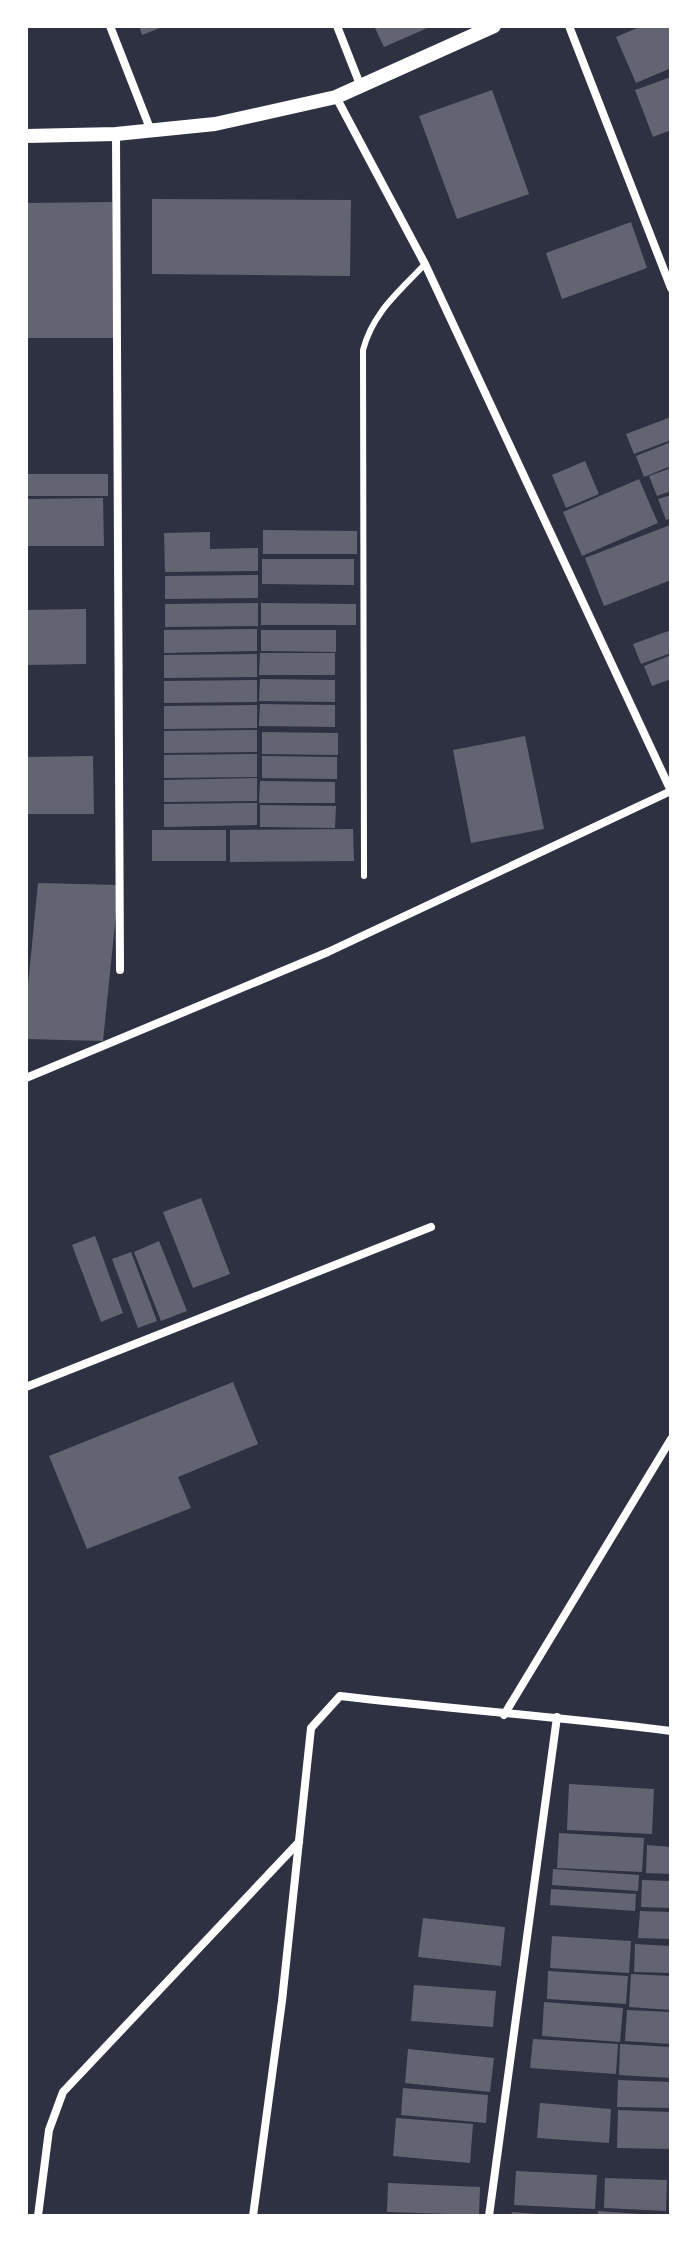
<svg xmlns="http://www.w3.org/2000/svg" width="697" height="2242" font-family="Raleway,sans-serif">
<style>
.building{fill:#626471}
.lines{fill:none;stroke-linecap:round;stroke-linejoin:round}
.service{stroke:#fff;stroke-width:6}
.minor{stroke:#fff;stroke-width:8}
.tertiary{stroke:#fff;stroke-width:14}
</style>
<rect width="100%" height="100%" fill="#2d3142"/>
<g class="building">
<polygon points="139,26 165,26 142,35"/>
<polygon points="374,26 432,26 384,47"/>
<polygon points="642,26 671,26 671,68 636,83 616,37"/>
<polygon points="671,77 671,130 653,137 635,90"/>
<polygon points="492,90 529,194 457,219 419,116"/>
<polygon points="152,199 351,200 350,276 152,274"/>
<polygon points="112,202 113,338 26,338 26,203"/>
<polygon points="631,222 647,268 562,299 546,253"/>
<polygon points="671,417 671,440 634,454 626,434"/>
<polygon points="671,442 671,466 644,477 636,456"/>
<polygon points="585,461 599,494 566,508 552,475"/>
<polygon points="671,468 671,491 657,496 649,476"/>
<rect x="26" y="474" width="82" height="22"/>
<polygon points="639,479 658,523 582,556 563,512"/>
<polygon points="671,495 671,518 666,520 658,499"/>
<polygon points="103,498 104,546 26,546 26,499"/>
<polygon points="670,525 671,580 604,606 585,558"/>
<polygon points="263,530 357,531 357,554 263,554"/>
<polygon points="210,532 210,549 258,548 258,571 165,572 164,533"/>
<polygon points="262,559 354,559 354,585 262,584"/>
<polygon points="258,575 258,598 165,599 165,576"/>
<polygon points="258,603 258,626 165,627 165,604"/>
<polygon points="261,603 356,604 356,625 261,625"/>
<polygon points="86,609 86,664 26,665 26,610"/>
<polygon points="257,629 257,651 164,653 164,630"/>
<polygon points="261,630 336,630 336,652 261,651"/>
<polygon points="671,630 671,653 641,664 633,644"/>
<polygon points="260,653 335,653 335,675 259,675"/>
<polygon points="257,654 257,677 164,678 164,655"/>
<polygon points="671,655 671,679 652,686 644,666"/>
<polygon points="260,679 335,680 335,702 259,701"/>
<polygon points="257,680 257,702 164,703 164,681"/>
<polygon points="260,704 335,705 335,727 259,726"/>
<polygon points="257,705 257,728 164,729 164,706"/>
<polygon points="257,730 257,752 164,753 164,731"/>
<polygon points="262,732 338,733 338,755 262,754"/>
<polygon points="525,736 544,829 471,843 453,750"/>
<polygon points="257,754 257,777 164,778 164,755"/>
<polygon points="93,756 94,814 26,814 26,757"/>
<polygon points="262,756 337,757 337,779 262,778"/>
<polygon points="257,778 257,801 164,802 164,780"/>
<polygon points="260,781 335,782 335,803 259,803"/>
<polygon points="257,803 257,825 164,827 164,804"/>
<polygon points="260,805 336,806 335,828 260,827"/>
<polygon points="353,829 354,861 230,862 230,830"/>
<rect x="152" y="830" width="74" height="31"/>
<polygon points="38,883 119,885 103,1041 26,1039 26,1006"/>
<polygon points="201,1198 230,1274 193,1288 163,1212"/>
<polygon points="95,1236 123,1313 101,1322 72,1245"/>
<polygon points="159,1241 187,1311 161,1321 134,1252"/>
<polygon points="131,1252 157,1321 138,1328 112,1259"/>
<polygon points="233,1382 258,1444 178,1477 191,1508 87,1549 49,1456"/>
<polygon points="569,1784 654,1789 652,1834 567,1830"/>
<polygon points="559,1833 644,1838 642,1872 557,1868"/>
<polygon points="647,1845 671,1847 671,1874 646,1873"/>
<polygon points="553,1869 639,1875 638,1891 552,1885"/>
<polygon points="642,1880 671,1881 671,1908 641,1907"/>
<polygon points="551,1889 636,1894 635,1911 550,1905"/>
<polygon points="640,1911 671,1912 671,1939 638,1938"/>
<polygon points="423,1918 505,1927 501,1966 418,1957"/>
<polygon points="552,1936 631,1941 629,1973 550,1968"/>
<polygon points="635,1944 671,1946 671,1973 634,1972"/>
<polygon points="548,1971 628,1976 626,2004 547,1999"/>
<polygon points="631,1974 671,1976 671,2010 629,2007"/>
<polygon points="414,1985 496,1991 493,2027 411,2021"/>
<polygon points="544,2002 623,2008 620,2042 542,2036"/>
<polygon points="627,2010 671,2012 671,2044 625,2041"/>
<polygon points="533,2039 618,2044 616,2074 530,2068"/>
<polygon points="620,2044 671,2047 671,2078 619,2075"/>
<polygon points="408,2049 494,2058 490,2092 405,2083"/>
<polygon points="618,2080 671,2082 671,2108 617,2107"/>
<polygon points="403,2088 488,2095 486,2123 401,2115"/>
<polygon points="540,2103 611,2109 609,2143 537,2138"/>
<polygon points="618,2110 671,2112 671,2149 617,2148"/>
<polygon points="396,2118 473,2124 470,2163 393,2156"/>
<polygon points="516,2171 597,2175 595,2209 514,2205"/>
<polygon points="605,2178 667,2180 666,2211 604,2208"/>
<polygon points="388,2183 480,2187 479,2215 387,2212"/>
<polygon points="598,2211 640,2214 640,2216 598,2216"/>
<polygon points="512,2212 538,2214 537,2216 511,2216"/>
</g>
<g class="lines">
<path class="service" d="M 364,876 L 363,350 C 373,312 399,292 425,264"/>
<g class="minor">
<polyline points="110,26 151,131"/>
<polyline points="337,26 361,87"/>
<polyline points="569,26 671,288"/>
<polyline points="336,97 425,264 671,791"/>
<polyline points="116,134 120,970"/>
<polyline points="26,1078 328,952 671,791"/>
<polyline points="26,1387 431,1227"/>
<polyline points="504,1715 671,1439"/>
<polyline points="38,2216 49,2130 63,2092 299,1842"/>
<path d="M 253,2216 L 282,2001 L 311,1728 L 340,1696 C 451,1709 561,1717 671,1731"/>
<polyline points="489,2216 557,1717"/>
</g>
<polyline class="tertiary" points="26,136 116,134 215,124 336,97 494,26"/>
</g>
<rect width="697" height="2242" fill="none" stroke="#ffffff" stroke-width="56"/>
</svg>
